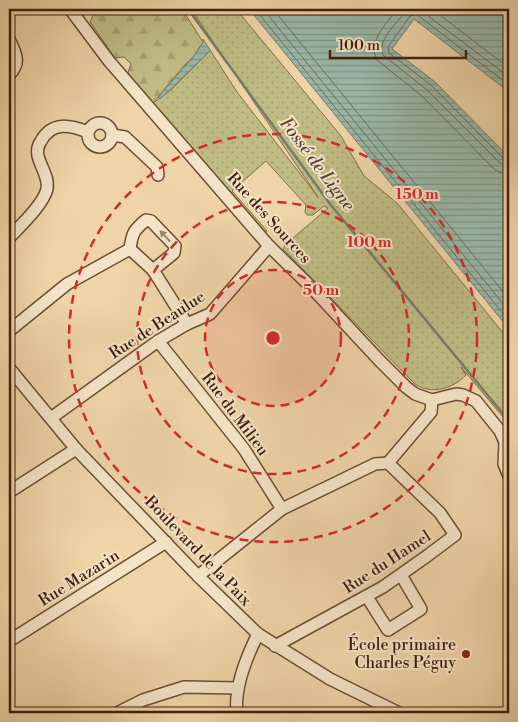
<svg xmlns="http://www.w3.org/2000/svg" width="518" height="722" font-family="'Libre Bodoni',serif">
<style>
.grass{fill:url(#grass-dots);stroke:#806e48}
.forest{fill:url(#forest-firs);stroke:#806e48}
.water{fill:url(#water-rules);stroke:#767b6a}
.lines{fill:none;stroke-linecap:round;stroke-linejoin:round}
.shore{stroke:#6d6c5b;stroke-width:1}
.stream{stroke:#767b6a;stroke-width:2.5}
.minor-casing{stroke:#6c4d34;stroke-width:14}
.minor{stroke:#f4e3c6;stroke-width:11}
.oneway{fill:#9a826a}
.ring{fill:none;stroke:#d62828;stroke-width:2.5;stroke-dasharray:9 6}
.poi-dot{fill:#8f2418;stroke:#f4e3c6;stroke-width:2}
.labels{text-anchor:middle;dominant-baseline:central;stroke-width:4;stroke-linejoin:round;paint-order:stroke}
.street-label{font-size:16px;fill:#41200e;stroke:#f4e3c6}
.poi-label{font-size:16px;fill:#41200e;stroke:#f4e3c6;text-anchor:end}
.water-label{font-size:18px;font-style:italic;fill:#574634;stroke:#f4e3c6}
.centre{fill:#d62828;stroke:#f4e3c6;stroke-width:2.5}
.ring-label{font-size:15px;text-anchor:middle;font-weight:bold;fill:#d62828;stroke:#f4e3c6;stroke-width:4;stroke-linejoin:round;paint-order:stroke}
</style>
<defs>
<pattern id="grass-dots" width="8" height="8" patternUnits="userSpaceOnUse" patternTransform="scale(1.25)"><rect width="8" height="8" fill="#bfbb83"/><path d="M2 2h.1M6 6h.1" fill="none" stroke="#a5a070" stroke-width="1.8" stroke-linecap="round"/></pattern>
<pattern id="forest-firs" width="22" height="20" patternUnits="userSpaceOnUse" patternTransform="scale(1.25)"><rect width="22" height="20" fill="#bfbb83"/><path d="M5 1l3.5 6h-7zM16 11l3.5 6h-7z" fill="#a5a070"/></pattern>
<pattern id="water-rules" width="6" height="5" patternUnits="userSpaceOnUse" patternTransform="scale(1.25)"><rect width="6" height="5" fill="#99b8a8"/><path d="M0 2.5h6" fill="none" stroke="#7e9587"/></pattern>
</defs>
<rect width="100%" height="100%" fill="#eed4a7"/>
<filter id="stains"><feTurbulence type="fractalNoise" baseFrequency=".004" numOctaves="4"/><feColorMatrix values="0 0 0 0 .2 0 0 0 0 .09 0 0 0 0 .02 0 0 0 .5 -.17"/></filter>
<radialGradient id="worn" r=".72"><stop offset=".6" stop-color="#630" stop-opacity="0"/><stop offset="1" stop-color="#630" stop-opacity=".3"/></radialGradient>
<path class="grass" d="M 191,9 L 236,9 L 341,136 L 364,176 L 397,203 L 509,340 L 509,424 L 461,367 L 466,375 C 453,389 431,395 415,384 L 283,249 L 286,244 L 328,208 L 324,206 L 313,215 L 307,215 L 305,212 L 306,205 L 266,161 L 232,191 L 267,231 L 264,234 L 153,103 L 171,90 L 210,50 L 237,92 L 318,197 Z"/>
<polygon class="forest" points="96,9 182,9 203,42 194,56 182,68 153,103 130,77 128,72 131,64 124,57 115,58 90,22"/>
<g class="water">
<polygon points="249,9 509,9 509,92 414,19 392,49 434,81 509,157 509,329"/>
<polygon points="203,39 210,50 207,54 160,99 158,97 194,56 203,42"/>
</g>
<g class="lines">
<g class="shore">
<polyline points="255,9 509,321"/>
<polyline points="263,9 509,311"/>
<polyline points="273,9 509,299"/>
<path d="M 398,9 C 387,23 367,41 377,60 L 422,96 L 494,169 L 501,173 L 509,174"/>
<path d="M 409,9 L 405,12 C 396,24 377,41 383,55 L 427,90 L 500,163 L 509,166"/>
<polyline points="419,9 509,77"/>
<polyline points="432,9 509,68"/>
<polyline points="509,85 416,14 410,16 388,47 389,53 431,85 504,159 509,160"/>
</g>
<polyline class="stream" points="188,9 330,204 509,421"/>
<defs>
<g id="minor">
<polyline points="70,9 109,61 269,246 311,287 379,360 406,387 415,394 432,400 456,394 463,395 476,401 500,431 505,442 504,464 509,476"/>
<path d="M 9,39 C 15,53 22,62 9,75"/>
<circle cx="100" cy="135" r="12"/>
<polyline points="112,135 125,137 157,167 158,175"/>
<path d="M 9,238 C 20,226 43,205 47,189 C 49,177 41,168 38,156 C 37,151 38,145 41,141 C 52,121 70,125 88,132"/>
<path d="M 130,249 C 132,233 134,230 146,220 L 151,221 L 175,246 L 174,253 L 153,270"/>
<polyline points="9,331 67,284 130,249 153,270 187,324"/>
<polyline points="158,341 244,449 282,509"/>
<polyline points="9,368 76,449 198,576 258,634 330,679 399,713"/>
<polyline points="51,418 158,341 187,324 210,314 269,246"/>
<polyline points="9,492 76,449"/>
<polyline points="198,576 282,509 375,464 388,463 431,412 432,400"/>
<polyline points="367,597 388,630 421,609 401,575"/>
<polyline points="9,641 166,542"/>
<polyline points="275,646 383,587 427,556 455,535 440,513 388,463"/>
<polyline points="117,713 143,700 184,687 238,688"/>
<path d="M 237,713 C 234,688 247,656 258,634"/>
</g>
</defs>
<use href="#minor" class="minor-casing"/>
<use href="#minor" class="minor"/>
</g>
<defs><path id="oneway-solid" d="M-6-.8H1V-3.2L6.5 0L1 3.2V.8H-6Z" transform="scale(1.25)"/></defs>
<use class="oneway" href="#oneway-solid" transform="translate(165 236) rotate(-133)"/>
<circle cx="273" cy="338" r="68" fill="#d62828" fill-opacity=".12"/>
<g class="ring">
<circle cx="273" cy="338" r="68"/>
<circle cx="273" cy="338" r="136"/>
<circle cx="273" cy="338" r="204"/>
</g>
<circle class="poi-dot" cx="466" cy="654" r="5"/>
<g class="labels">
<g class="street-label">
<text transform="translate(269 218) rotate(48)">Rue des Sources</text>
<text transform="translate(157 325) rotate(-33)">Rue de Beaulue</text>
<text transform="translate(235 414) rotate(53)">Rue du Milieu</text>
<text transform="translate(198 551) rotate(46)">Boulevard de la Paix</text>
<text transform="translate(387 562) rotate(-33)">Rue du Hamel</text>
<text transform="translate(79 578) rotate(-32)">Rue Mazarin</text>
</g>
<g class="poi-label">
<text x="456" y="645">École primaire<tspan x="456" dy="18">Charles Péguy</tspan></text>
</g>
<g class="water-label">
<text transform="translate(317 164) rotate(53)">Fossé de Ligne</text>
</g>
</g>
<circle cx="273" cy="338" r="8" class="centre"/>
<g class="ring-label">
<text x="417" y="199">150 m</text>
<text x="369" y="247">100 m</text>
<text x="321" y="295">50 m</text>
</g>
<rect width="518" height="722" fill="none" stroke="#eed4a7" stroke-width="30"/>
<rect x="10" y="10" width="498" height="702" fill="none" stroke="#41200e" stroke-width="2.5"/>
<rect x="15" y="15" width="488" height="692" fill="none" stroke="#41200e"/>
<path d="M330 50v8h136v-8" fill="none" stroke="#41200e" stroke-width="2.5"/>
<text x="338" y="50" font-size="15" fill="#41200e" stroke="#f4e3c6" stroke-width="4" paint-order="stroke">100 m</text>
<rect width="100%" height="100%" filter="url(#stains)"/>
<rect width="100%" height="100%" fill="url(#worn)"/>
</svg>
